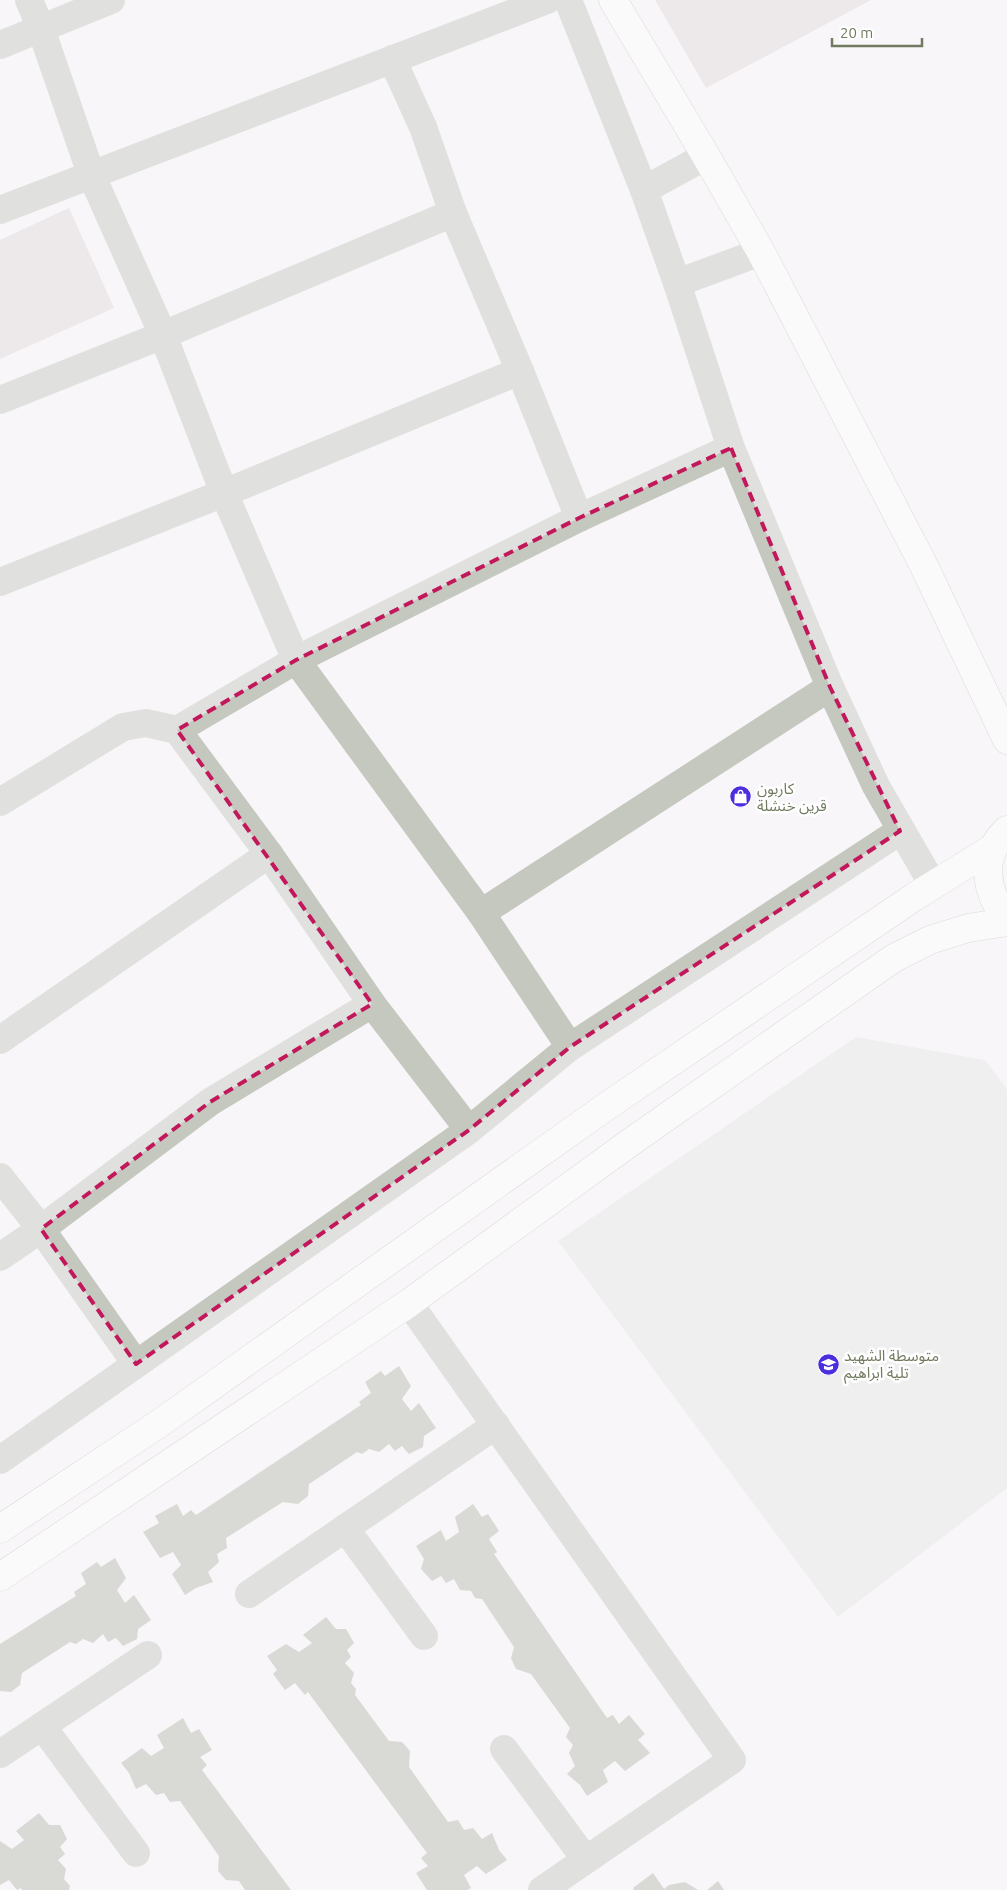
<svg xmlns="http://www.w3.org/2000/svg" width="1007" height="1890" font-family="Ubuntu,'Noto Sans Arabic',sans-serif">
<style>
.built{fill:#e7e7e6}
.green{fill:#dfd7da}
.building{fill:#b3b8ab}
.lines{fill:none;stroke-linecap:round;stroke-linejoin:round}
.secondary-casing{stroke:#b6bbaf;stroke-width:29}
.street{stroke:#c4c8bf;stroke-width:28}
.secondary{stroke:#fff;stroke-width:28}
.marked{fill:none;stroke:#c2185b;stroke-width:4;stroke-dasharray:10 6;stroke-linejoin:round}
.labels{text-anchor:middle;dominant-baseline:central;stroke-width:5;stroke-linejoin:round;paint-order:stroke}
.poi-label{font-size:15px;fill:#707a5f;stroke:#fff;text-anchor:start}
</style>
<rect width="100%" height="100%" fill="#f8f6f8"/>
<polygon class="built" points="856,1037 985,1060 1007,1089 1007,1488 838,1617 558,1241"/>
<g class="green">
<polygon points="655,0 871,0 706,88"/>
<polygon points="69,208 114,308 0,359 0,240"/>
</g>
<g class="building">
<polygon points="399,1366 411,1386 402,1399 411,1411 419,1403 436,1428 424,1436 423,1447 409,1454 402,1446 395,1451 389,1444 379,1452 369,1449 362,1454 357,1452 309,1484 308,1496 298,1504 283,1502 226,1538 227,1548 217,1554 219,1562 208,1572 213,1582 196,1588 185,1595 172,1574 181,1565 173,1552 160,1558 143,1532 159,1523 155,1516 177,1504 183,1516 191,1510 196,1515 361,1405 359,1402 371,1393 365,1382 381,1371 385,1376"/>
<polygon points="473,1504 482,1517 488,1514 499,1531 489,1539 497,1552 494,1554 607,1718 613,1715 619,1724 629,1715 645,1734 638,1740 650,1753 625,1771 615,1761 603,1770 608,1782 587,1796 580,1785 567,1774 575,1766 569,1753 573,1745 566,1737 570,1728 531,1674 516,1669 511,1658 514,1647 482,1599 475,1598 471,1591 460,1590 454,1579 446,1583 441,1576 432,1581 421,1569 424,1559 416,1546 441,1530 446,1541 459,1532 455,1517"/>
<polygon points="115,1558 126,1578 117,1590 125,1603 134,1595 151,1620 138,1629 137,1639 123,1646 116,1638 108,1642 103,1634 93,1643 83,1639 76,1644 70,1642 22,1673 20,1685 11,1692 0,1691 0,1644 76,1596 74,1592 86,1584 81,1573 97,1562 101,1567"/>
<polygon points="326,1617 336,1629 346,1629 354,1643 347,1650 351,1657 345,1663 354,1673 351,1683 356,1689 355,1695 389,1741 402,1742 410,1751 409,1767 448,1822 458,1820 464,1830 473,1828 482,1839 492,1833 499,1850 507,1860 486,1874 477,1866 464,1875 471,1888 467,1890 427,1890 416,1873 428,1866 421,1858 427,1853 308,1692 305,1695 295,1683 285,1690 273,1674 277,1670 267,1656 286,1644 299,1652 312,1643 303,1635"/>
<polygon points="183,1718 191,1733 199,1729 212,1750 200,1757 207,1765 202,1770 291,1890 245,1890 239,1881 226,1880 218,1871 219,1856 180,1801 170,1802 164,1793 156,1795 146,1784 136,1789 129,1773 121,1763 142,1748 151,1756 164,1748 157,1735"/>
<polygon points="39,1813 49,1825 60,1825 67,1839 60,1847 65,1854 58,1860 66,1869 64,1879 70,1886 69,1890 22,1890 21,1888 17,1890 9,1880 0,1885 0,1841 12,1849 24,1840 16,1831"/>
<polygon points="653,1873 664,1889 669,1885 685,1882 698,1890 634,1890 633,1888"/>
<polygon points="718,1881 724,1890 707,1890"/>
</g>
<g class="lines">
<defs>
<g id="secondary">
<polyline points="613,0 706,156 761,252 923,564 1007,740"/>
<path d="M 1007,830 C 979,856 985,892 1007,919"/>
<polyline points="0,1529 160,1423 607,1106 914,897 993,848"/>
<polyline points="0,1577 409,1303 635,1139 894,958 930,940 968,928 1007,922"/>
</g>
</defs>
<use href="#secondary" class="secondary-casing"/>
<g class="street">
<polyline points="29,0 41,29 91,174 163,335 224,493 296,660 481,913 570,1047"/>
<polyline points="568,0 644,190 677,283 731,448 830,687 876,786 933,885"/>
<polyline points="0,45 111,0"/>
<polyline points="392,59 423,127 453,213 520,371 579,518"/>
<polyline points="644,190 706,156"/>
<polyline points="0,210 547,0"/>
<polyline points="677,283 761,252"/>
<polyline points="0,400 163,335 453,213"/>
<polyline points="0,582 224,493 520,371"/>
<polyline points="0,802 123,727 146,723 177,730"/>
<polyline points="481,913 830,687"/>
<polyline points="0,1040 269,854"/>
<polyline points="469,1130 372,1004 269,854 177,730 296,660 579,518 731,448"/>
<polyline points="0,1177 41,1229 136,1364"/>
<polyline points="0,1257 41,1229 210,1102 372,1004"/>
<polyline points="409,1303 732,1760 542,1890"/>
<polyline points="0,1460 469,1130 570,1047 900,831"/>
<polyline points="345,1528 424,1636"/>
<polyline points="249,1594 496,1425"/>
<polyline points="42,1726 136,1853"/>
<polyline points="504,1749 586,1860"/>
<polyline points="0,1754 148,1655"/>
</g>
<use href="#secondary" class="secondary"/>
</g>
<path d="M0 0H1007V1890H0ZM 731,448 L 830,687 L 900,831 L 570,1047 L 469,1130 L 136,1364 L 41,1229 L 210,1102 L 372,1004 L 177,730 L 296,660 L 579,518 Z" fill="#f8f6f8" fill-opacity=".55" fill-rule="evenodd"/>
<path class="marked" d="M 731,448 L 830,687 L 900,831 L 570,1047 L 469,1130 L 136,1364 L 41,1229 L 210,1102 L 372,1004 L 177,730 L 296,660 L 579,518 Z"/>
<defs>
<symbol id="shop-disc" viewBox="-11 -11 22 22"><circle r="9.5" fill="#4d2edf" stroke="#fff"/><path d="M-5-2.5h2.3a2.7 3.5 0 0 1 5.4 0H5L5.5 6h-11ZM-1.5-2.5h3a1.5 2.3 0 0 0-3 0Z" fill="#fff"/></symbol>
<symbol id="school-disc" viewBox="-11 -11 22 22"><circle r="9.5" fill="#4d2edf" stroke="#fff"/><path d="M0-5L7-2L0 1L-7-2ZM-4 1L0 2.5L4 1V4Q0 6-4 4Z" fill="#fff"/></symbol>
</defs>
<g fill-rule="evenodd">
<use href="#shop-disc" x="728" y="784" width="25" height="25"/>
<use href="#school-disc" x="816" y="1352" width="25" height="25"/>
</g>
<g class="labels">
<g class="poi-label">
<text x="757" y="788">كاربون<tspan x="757" dy="17">قرين خنشلة</tspan></text>
<text x="844" y="1355">متوسطة الشهيد<tspan x="844" dy="17">تلية ابراهيم</tspan></text>
</g>
</g>
<path d="M832 38v8h90v-8" fill="none" stroke="#707a5f" stroke-width="2.5"/>
<text x="840" y="38" font-size="15" fill="#707a5f" stroke="#ffffff" stroke-width="4" paint-order="stroke">20 m</text>
</svg>
